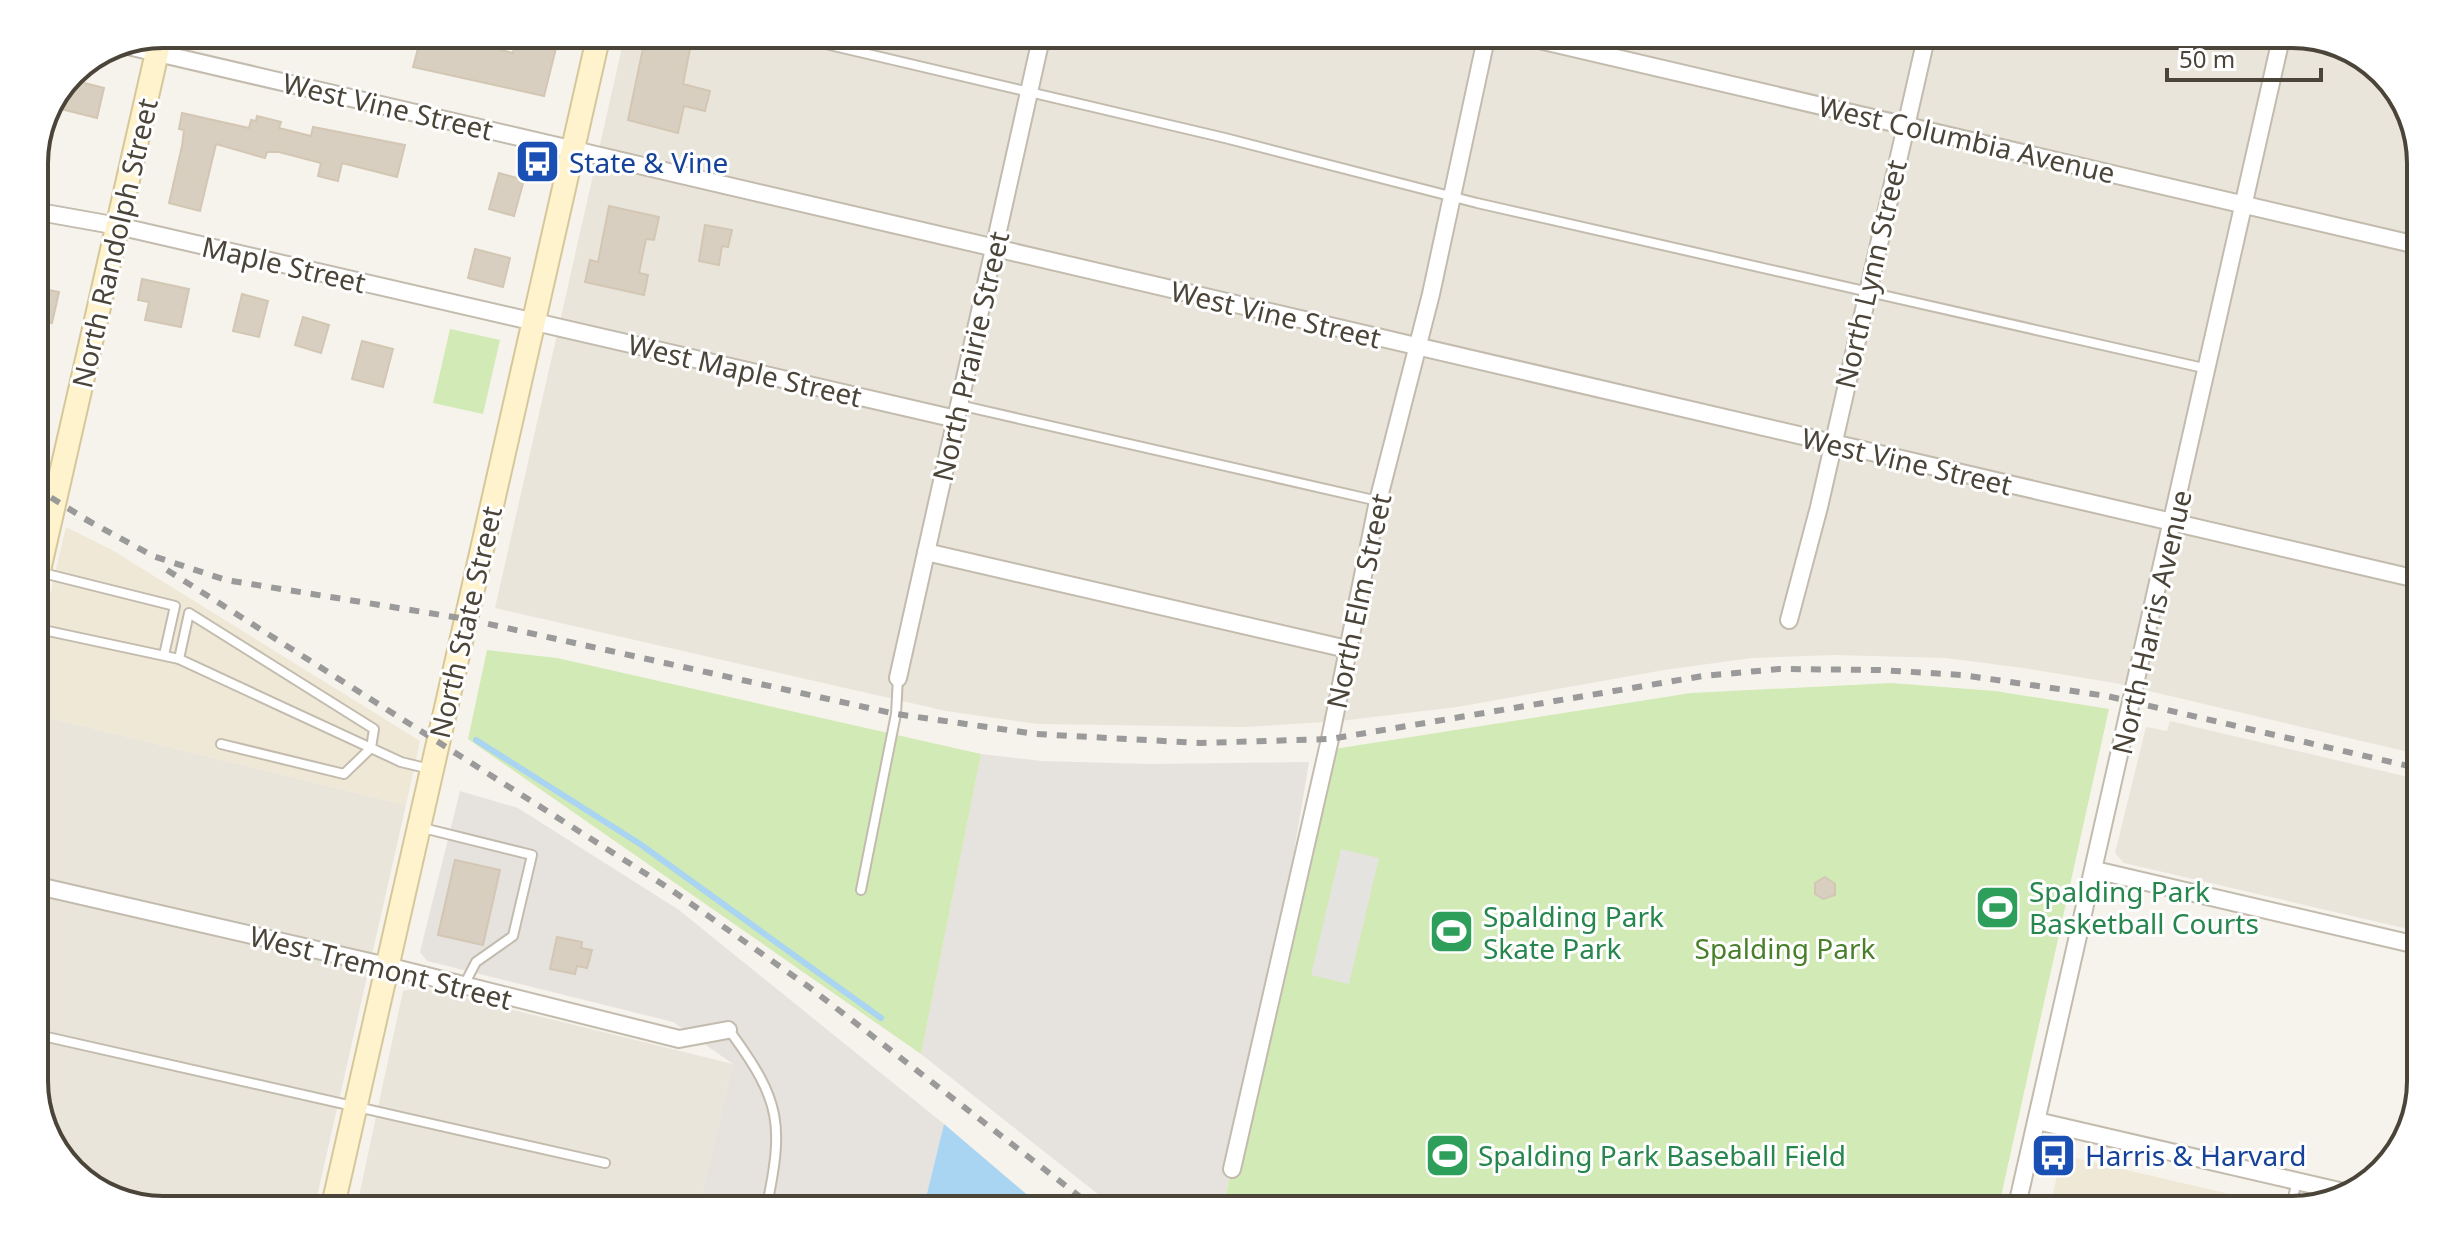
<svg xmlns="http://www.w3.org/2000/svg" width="2455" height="1244" font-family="'Noto Sans',sans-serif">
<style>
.residential{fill:#eae5da}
.industrial{fill:#e6e2dd}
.education{fill:#efe8d6}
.green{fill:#d2eab5}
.parking{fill:#e5e3e0}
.water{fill:#a9d4f2}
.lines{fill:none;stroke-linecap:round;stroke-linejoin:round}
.stream{stroke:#a9d4f2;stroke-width:6}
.building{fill:#d8cfc1;stroke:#d3c7b4;stroke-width:2}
.service-casing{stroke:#c2bbae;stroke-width:12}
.minor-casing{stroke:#c2bbae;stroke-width:20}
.secondary-casing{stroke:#d6c79b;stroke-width:26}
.service{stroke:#fff;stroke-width:8}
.minor{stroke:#fff;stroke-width:16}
.secondary{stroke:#fff3cd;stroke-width:22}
.rail{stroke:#9a9a9a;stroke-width:6;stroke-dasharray:10 10;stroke-linecap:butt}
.labels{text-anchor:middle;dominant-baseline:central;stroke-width:6;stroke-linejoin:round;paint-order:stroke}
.street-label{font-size:28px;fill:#4b4439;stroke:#fff}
.transit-label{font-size:28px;fill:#164399;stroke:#fff;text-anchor:start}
.leisure-label{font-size:28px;fill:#27864d;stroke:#fff;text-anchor:start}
.park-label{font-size:28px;fill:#4a7f2a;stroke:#fff}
.rim{fill:none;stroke:#4b4439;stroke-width:4}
</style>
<rect width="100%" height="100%" fill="#f6f3ec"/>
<g class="residential">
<polygon points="625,34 2292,34 2349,47 2399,91 2421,155 2421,755 2115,683 2023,668 1946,658 1834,655 1752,658 1664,670 1457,707 1340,721 1245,727 1038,724 946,711 495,608"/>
<polygon points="34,714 406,805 314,1210 163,1210 106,1197 56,1153 34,1090"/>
<polygon points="2170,721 2421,780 2421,932 2124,863 2115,853 2146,727 2167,731"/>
<polygon points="420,987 733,1064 698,1210 356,1210 403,991"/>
</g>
<g class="industrial">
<polygon points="981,754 1041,761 1149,764 1309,762 1263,1037 1222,1210 1118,1210 921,1054"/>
<polygon points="460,791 518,808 679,910 944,1124 923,1210 698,1210 733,1064 673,1022 427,961 420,952"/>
</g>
<g class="education">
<polygon points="66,527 112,550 420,741 406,805 34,714 34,662"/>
<polygon points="2062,1155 2295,1209 2049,1210"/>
</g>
<g class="green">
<polygon points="450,329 500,340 483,414 433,403"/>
<polygon points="487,650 557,658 981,754 921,1054 468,739"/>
<polygon points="1891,683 1995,691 2109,709 1998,1210 1222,1210 1334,749 1691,693"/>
</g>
<polygon class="parking" points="1341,849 1379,858 1349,984 1311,975"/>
<polygon class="water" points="944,1124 1045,1210 923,1210"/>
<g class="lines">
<polyline class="stream" points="476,740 640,844 881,1018"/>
</g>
<g class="building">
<polygon points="422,34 450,34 450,37 513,53 517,34 559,36 544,96 413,67"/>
<polygon points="646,34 693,34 683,84 710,91 705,111 684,106 678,133 628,120"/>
<polygon points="69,79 104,88 97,118 57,108"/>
<polygon points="182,113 249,128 251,120 256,121 257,116 281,122 279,128 311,136 313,127 405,145 397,177 342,163 338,181 318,176 321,163 279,152 267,152 265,158 216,144 200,211 169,203 182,146 184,130 179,129"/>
<polygon points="499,173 524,180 514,216 489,209"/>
<polygon points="609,206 659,217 654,240 646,239 639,273 648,275 644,295 585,282 590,260 598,262"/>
<polygon points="705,225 732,230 728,247 722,246 719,265 699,261"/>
<polygon points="475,249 510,258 503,287 468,278"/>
<polygon points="142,279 189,289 181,327 145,320 149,302 138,300"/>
<polygon points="39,288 59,292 52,323 34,319"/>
<polygon points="242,294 268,301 259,337 233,331"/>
<polygon points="303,317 329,325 321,353 295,345"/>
<polygon points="362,341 393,349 383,387 352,379"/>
<polygon points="455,860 500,870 483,945 438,935"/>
<polygon points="1825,877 1835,884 1835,895 1823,899 1815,894 1815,883"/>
<polygon points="557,937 582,942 581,948 592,950 587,968 577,966 575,974 550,969"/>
</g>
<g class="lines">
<defs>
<g id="service">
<polyline points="783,34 1225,138 1477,203 2208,369"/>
<polyline points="2255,34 2280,40"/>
<polyline points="959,405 1378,501"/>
<polyline points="39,572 175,606 164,655"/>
<polyline points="34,628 179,659 401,762 430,769"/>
<polyline points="179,659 189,613 374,729 371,748 344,774 221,744"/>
<polyline points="419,827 532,855 513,936 476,962 464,985"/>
<polyline points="861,890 896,714 898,678"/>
<path d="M 729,1030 C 782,1102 784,1124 766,1210"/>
<polyline points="34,1034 605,1163"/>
<polyline points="2290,1210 2297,1181"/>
</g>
<g id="minor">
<polyline points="1513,34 2421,246"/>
<polyline points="132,47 2421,580"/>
<polyline points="34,211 118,226 956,419"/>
<polyline points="926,552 1347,649"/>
<polyline points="1789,620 1819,507 1927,34"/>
<polyline points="898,678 1042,34"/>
<polyline points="2095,870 2421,946"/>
<polyline points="34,885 387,966 679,1039 728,1030"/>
<polyline points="2037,1121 2348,1193"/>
<polyline points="1232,1169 1330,739 1378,501 1431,294 1487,34"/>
<polyline points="2016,1210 2282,34"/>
</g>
<g id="secondary">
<polyline points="34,592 161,35"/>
<polyline points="332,1210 599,34"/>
</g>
</defs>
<use href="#service" class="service-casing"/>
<use href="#minor" class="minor-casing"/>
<use href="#secondary" class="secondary-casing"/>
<use href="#service" class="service"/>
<use href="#minor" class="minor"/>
<use href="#secondary" class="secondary"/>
<g class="rail">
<polyline points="34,487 92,523"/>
<polyline points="85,519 153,556 226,580 466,619 896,714 1036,734 1200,743 1330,739 1703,676 1779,669 1880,670 1962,675 2107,696 2421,769"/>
<polyline points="167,570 670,889 809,987 1097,1210"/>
</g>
</g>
<defs>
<symbol id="bus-square" viewBox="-11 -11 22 22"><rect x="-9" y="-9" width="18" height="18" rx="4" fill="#1a4fb4" stroke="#fff"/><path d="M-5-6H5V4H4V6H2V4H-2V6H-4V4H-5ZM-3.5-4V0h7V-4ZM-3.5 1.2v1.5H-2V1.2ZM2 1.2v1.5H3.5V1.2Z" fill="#fff"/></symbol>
<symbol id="stadium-square" viewBox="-11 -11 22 22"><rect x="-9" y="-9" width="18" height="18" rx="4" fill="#2e9e5b" stroke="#fff"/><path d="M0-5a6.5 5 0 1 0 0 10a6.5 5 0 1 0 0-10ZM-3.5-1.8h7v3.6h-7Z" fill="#fff"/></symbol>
</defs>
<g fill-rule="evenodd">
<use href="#bus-square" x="512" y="136" width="51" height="51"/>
<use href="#stadium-square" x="1972" y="882" width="51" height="51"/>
<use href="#stadium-square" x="1426" y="906" width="51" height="51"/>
<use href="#stadium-square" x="1422" y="1130" width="51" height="51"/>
<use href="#bus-square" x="2028" y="1130" width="51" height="51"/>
</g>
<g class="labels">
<g class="street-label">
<text transform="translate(388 106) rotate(13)">West Vine Street</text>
<text transform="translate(1967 139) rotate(13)">West Columbia Avenue</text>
<text transform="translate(114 243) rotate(-77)">North Randolph Street</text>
<text transform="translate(284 264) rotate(13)">Maple Street</text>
<text transform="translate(1870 274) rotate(-77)">North Lynn Street</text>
<text transform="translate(1276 314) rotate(13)">West Vine Street</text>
<text transform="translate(970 356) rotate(-77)">North Prairie Street</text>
<text transform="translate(745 370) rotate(13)">West Maple Street</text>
<text transform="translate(1907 461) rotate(13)">West Vine Street</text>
<text transform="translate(1358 601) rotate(-78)">North Elm Street</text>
<text transform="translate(465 622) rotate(-77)">North State Street</text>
<text transform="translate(2151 622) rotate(-77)">North Harris Avenue</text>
<text transform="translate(381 967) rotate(14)">West Tremont Street</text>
</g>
<g class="transit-label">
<text x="569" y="162">State &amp; Vine</text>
<text x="2085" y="1155">Harris &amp; Harvard</text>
</g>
<g class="leisure-label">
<text x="2029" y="891">Spalding Park<tspan x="2029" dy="32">Basketball Courts</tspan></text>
<text x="1483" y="916">Spalding Park<tspan x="1483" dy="32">Skate Park</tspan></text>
<text x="1478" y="1155">Spalding Park Baseball Field</text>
</g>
<g class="park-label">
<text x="1785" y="948">Spalding Park</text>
</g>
</g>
<path d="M0 0H2455V1244H0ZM163 48H2292A115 115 0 0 1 2407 163V1081A115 115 0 0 1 2292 1196H163A115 115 0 0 1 48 1081V163A115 115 0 0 1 163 48Z" fill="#fff" fill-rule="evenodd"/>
<path class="rim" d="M163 48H2292A115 115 0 0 1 2407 163V1081A115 115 0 0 1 2292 1196H163A115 115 0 0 1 48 1081V163A115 115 0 0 1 163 48Z"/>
<path d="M2167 68v12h154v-12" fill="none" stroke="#4b4439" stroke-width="4"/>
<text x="2179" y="68" font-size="24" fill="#4b4439" stroke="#ffffff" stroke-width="6" paint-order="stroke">50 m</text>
</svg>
